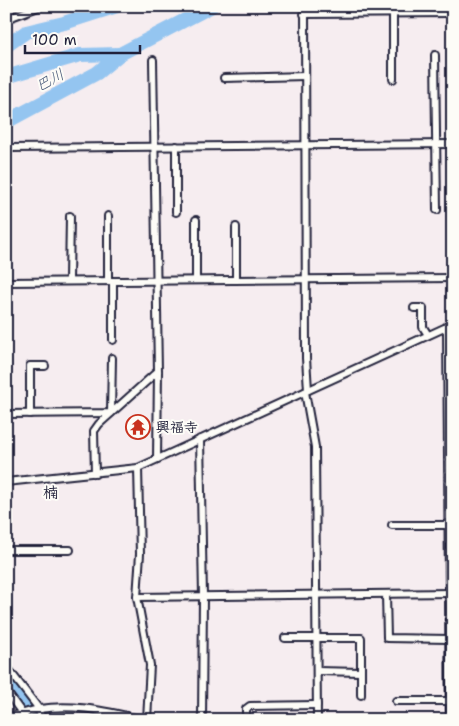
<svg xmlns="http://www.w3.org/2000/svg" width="459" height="726" font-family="'Shantell Sans','Klee One',sans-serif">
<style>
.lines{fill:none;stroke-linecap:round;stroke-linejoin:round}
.river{stroke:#94c5f0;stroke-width:14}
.minor-casing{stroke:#22223b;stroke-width:10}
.minor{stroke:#fdfcf7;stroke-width:6}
.labels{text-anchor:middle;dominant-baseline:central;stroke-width:4;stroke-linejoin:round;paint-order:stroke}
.poi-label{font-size:14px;font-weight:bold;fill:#22223b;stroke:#fdfcf7;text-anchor:start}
.water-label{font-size:15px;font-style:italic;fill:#4a5b7a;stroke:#fdfcf7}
.quarter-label{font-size:16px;font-weight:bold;fill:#22223b;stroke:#fdfcf7}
</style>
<rect width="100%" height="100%" fill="#f6edf0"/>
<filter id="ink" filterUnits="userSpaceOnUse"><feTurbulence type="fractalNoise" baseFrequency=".02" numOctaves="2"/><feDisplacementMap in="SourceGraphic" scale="10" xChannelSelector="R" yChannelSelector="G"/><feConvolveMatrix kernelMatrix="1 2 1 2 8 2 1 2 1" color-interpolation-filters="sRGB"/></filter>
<g filter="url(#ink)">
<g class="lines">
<g class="river">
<polyline points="6,46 26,32 64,23 117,6"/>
<polyline points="6,77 80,55 120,54"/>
<polyline points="6,122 97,73 120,54 212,6"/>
<polyline points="6,680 34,720"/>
</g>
<defs>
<g id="minor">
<polyline points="305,6 306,358 308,390"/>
<polyline points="393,13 393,79"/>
<polyline points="304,14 453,13"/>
<polyline points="6,19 41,6"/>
<polyline points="435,55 437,210"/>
<polyline points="153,60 158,371 157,459"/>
<polyline points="224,78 305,76"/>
<polyline points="6,150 10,148 453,144"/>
<polyline points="176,212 176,146"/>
<polyline points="196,220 196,280"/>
<polyline points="236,280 236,227"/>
<polyline points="69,281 70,216"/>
<polyline points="108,281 108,216"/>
<polyline points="6,282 453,278"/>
<polyline points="414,308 423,308 423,327 428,335"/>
<polyline points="447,326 450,720"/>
<polyline points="113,340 113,281"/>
<polyline points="305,392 315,447 317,720"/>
<polyline points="6,414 111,413 112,358"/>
<polyline points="30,414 30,366 45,366"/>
<polyline points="200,439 203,596 202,720"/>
<polyline points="138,468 140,554 137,597 150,665 147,720"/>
<polyline points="95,474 94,431 99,424 158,371"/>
<polyline points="6,482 138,468 453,324"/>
<polyline points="392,525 448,525"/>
<polyline points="6,550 70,550"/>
<polyline points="386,594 387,638 449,639"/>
<polyline points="137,597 451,593"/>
<polyline points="285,638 361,638 361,695"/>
<polyline points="6,666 39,709"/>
<polyline points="317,671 361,672"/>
<polyline points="6,691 27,720"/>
<polyline points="396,701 453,701"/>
<polyline points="38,709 43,720"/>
<path d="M 6,717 C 20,715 29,711 40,709 C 76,703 111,713 145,720"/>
<polyline points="246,720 246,709 250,706 317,705"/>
</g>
</defs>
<use href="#minor" class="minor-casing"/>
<use href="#minor" class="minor"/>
</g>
</g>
<defs>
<symbol id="temple-ring" viewBox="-11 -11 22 22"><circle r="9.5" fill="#fdfcf7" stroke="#c8321e" stroke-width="1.5"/><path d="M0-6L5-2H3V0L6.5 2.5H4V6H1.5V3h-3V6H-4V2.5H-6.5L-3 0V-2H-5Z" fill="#c8321e"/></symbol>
</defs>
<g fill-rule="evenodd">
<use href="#temple-ring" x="124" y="413" width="28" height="28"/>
</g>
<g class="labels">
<g class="poi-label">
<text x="156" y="427">興福寺</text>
</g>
<g class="water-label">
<text transform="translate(50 80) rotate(-28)">巴川</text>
</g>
<g class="quarter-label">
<text x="51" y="492">楠</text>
</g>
</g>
<rect width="459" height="726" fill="none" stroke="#fdfcf7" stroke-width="25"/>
<rect x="12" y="12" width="434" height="701" fill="none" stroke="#22223b" stroke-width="2" filter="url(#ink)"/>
<path d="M25 45v8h115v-8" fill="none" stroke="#22223b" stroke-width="2.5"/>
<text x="32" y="45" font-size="15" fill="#22223b" stroke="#fdfcf7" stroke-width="4" paint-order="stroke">100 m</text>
</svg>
